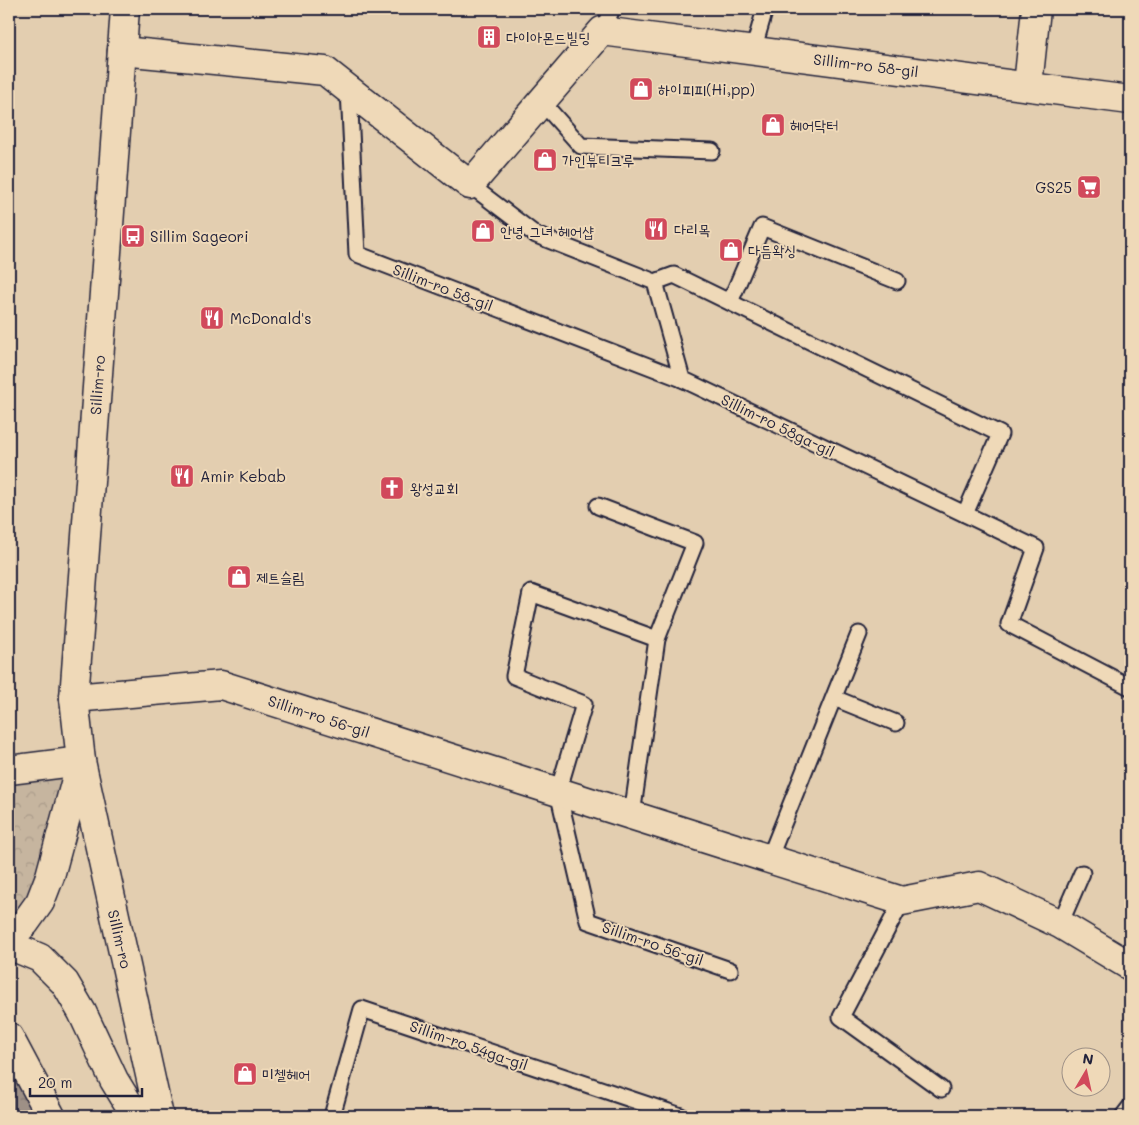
<svg xmlns="http://www.w3.org/2000/svg" width="1139" height="1125" font-family="Mali,'Poor Story',sans-serif">
<style>
.forest{fill:url(#forest-crowns);stroke:#746c6d}
.water{fill:url(#water-ripples);stroke:#6c6468}
.lines{fill:none;stroke-linecap:round;stroke-linejoin:round}
.lane-casing{stroke:#22223b;stroke-width:19}
.street-casing{stroke:#22223b;stroke-width:31}
.secondary-casing{stroke:#22223b;stroke-width:31}
.lane{stroke:#efd9b8;stroke-width:15}
.street{stroke:#efd9b8;stroke-width:28}
.secondary{stroke:#efd9b8;stroke-width:28}
.labels{text-anchor:middle;dominant-baseline:central;stroke-width:4;stroke-linejoin:round;paint-order:stroke}
.poi-label{font-size:15px;fill:#22223b;stroke:#efd9b8;text-anchor:start}
.street-label{font-size:15px;fill:#22223b;stroke:#efd9b8}
</style>
<defs>
<pattern id="forest-crowns" width="20" height="18" patternUnits="userSpaceOnUse" patternTransform="scale(1.25)"><rect width="20" height="18" fill="#c6b59f"/><path d="M2 6a3 3 0 1 1 6 0M12 15a3 3 0 1 1 6 0" fill="none" stroke="#aa9b8a"/></pattern>
<pattern id="water-ripples" width="26" height="14" patternUnits="userSpaceOnUse" patternTransform="scale(1.25)"><rect width="26" height="14" fill="#9e9086"/><path d="M2 4q2-2 4 0t4 0M15 11q2-2 4 0t4 0" fill="none" stroke="#80756f"/></pattern>
</defs>
<rect width="100%" height="100%" fill="#e3ceb0"/>
<filter id="ink" filterUnits="userSpaceOnUse"><feTurbulence type="fractalNoise" baseFrequency=".02" numOctaves="2"/><feDisplacementMap in="SourceGraphic" scale="10" xChannelSelector="R" yChannelSelector="G"/><feConvolveMatrix kernelMatrix="1 2 1 2 8 2 1 2 1" color-interpolation-filters="sRGB"/></filter>
<g filter="url(#ink)">
<polygon class="forest" points="63,774 32,891 9,918 9,781"/>
<polygon class="water" points="9,1018 65,1116 9,1116"/>
<g class="lines">
<defs>
<g id="lane">
<polyline points="602,31 612,9"/>
<polyline points="753,51 765,9"/>
<polyline points="349,90 357,254 682,379"/>
<polyline points="541,101 581,146 712,151"/>
<polyline points="470,185 536,235 655,282 682,379 1036,548 1009,624 1130,687"/>
<polyline points="655,282 674,275 1000,434 965,514"/>
<polyline points="730,302 762,227 897,281"/>
<polyline points="598,506 695,543 657,639 632,815"/>
<polyline points="657,639 531,593 514,676 584,704 558,792 588,921 730,970"/>
<polyline points="834,698 896,723"/>
<polyline points="769,859 859,634"/>
<polyline points="902,901 841,1017 941,1089"/>
<polyline points="1060,924 1082,873"/>
<polyline points="332,1116 362,1009 681,1116"/>
<polyline points="1123,1116 1130,1107"/>
</g>
<g id="street">
<polyline points="122,51 325,71 470,185 602,31 1130,100"/>
<polyline points="1028,85 1036,9"/>
<polyline points="74,698 221,685 902,901 979,886 1060,924 1130,966"/>
<polyline points="9,1037 51,1116"/>
</g>
<g id="secondary">
<polyline points="125,9 74,698 81,761 159,1116"/>
<polyline points="9,770 81,761"/>
<polyline points="9,939 25,923 40,902 50,876 80,765"/>
<polyline points="9,945 40,958 65,983 82,1012 114,1080 136,1116"/>
</g>
</defs>
<use href="#lane" class="lane-casing"/>
<use href="#street" class="street-casing"/>
<use href="#secondary" class="secondary-casing"/>
<use href="#lane" class="lane"/>
<use href="#street" class="street"/>
<use href="#secondary" class="secondary"/>
</g>
</g>
<defs>
<symbol id="building-square" viewBox="-11 -11 22 22"><rect x="-9" y="-9" width="18" height="18" rx="4" fill="#d1495b" stroke="#efd9b8"/><path d="M-4-6H4V6H1V3H-1V6H-4ZM-2.5-4.3h1.7v1.8h-1.7ZM.8-4.3h1.7v1.8H.8ZM-2.5-1h1.7V.8h-1.7ZM.8-1h1.7V.8H.8Z" fill="#fff"/></symbol>
<symbol id="shop-square" viewBox="-11 -11 22 22"><rect x="-9" y="-9" width="18" height="18" rx="4" fill="#d1495b" stroke="#efd9b8"/><path d="M-5-2.5h2.3a2.7 3.5 0 0 1 5.4 0H5L5.5 6h-11ZM-1.5-2.5h3a1.5 2.3 0 0 0-3 0Z" fill="#fff"/></symbol>
<symbol id="supermarket-square" viewBox="-11 -11 22 22"><rect x="-9" y="-9" width="18" height="18" rx="4" fill="#d1495b" stroke="#efd9b8"/><path d="M-6-5.5h2.5l.6 2H6L4.5 2H-2.5L-4.4-4H-6ZM-1.5 3.2a1.3 1.3 0 1 0 .1 0ZM3 3.2a1.3 1.3 0 1 0 .1 0Z" fill="#fff"/></symbol>
<symbol id="restaurant-square" viewBox="-11 -11 22 22"><rect x="-9" y="-9" width="18" height="18" rx="4" fill="#d1495b" stroke="#efd9b8"/><path d="M-5-6h1v4h1v-4h1v4h1v-4h1v5L-1.5 .5V6h-2V.5L-5-1ZM5-6V6H3V1.5H1.5Q1.5-4 5-6Z" fill="#fff"/></symbol>
<symbol id="bus-square" viewBox="-11 -11 22 22"><rect x="-9" y="-9" width="18" height="18" rx="4" fill="#d1495b" stroke="#efd9b8"/><path d="M-5-6H5V4H4V6H2V4H-2V6H-4V4H-5ZM-3.5-4V0h7V-4ZM-3.5 1.2v1.5H-2V1.2ZM2 1.2v1.5H3.5V1.2Z" fill="#fff"/></symbol>
<symbol id="church-square" viewBox="-11 -11 22 22"><rect x="-9" y="-9" width="18" height="18" rx="4" fill="#d1495b" stroke="#efd9b8"/><path d="M-1.2-6h2.4v3.5h3.3v2.4h-3.3V6h-2.4V-.1h-3.3v-2.4h3.3Z" fill="#fff"/></symbol>
</defs>
<g fill-rule="evenodd">
<use href="#building-square" x="475" y="23" width="28" height="28"/>
<use href="#shop-square" x="627" y="75" width="28" height="28"/>
<use href="#shop-square" x="759" y="111" width="28" height="28"/>
<use href="#shop-square" x="531" y="146" width="28" height="28"/>
<use href="#supermarket-square" x="1075" y="173" width="28" height="28"/>
<use href="#restaurant-square" x="642" y="215" width="28" height="28"/>
<use href="#shop-square" x="469" y="217" width="28" height="28"/>
<use href="#bus-square" x="119" y="222" width="28" height="28"/>
<use href="#shop-square" x="717" y="236" width="28" height="28"/>
<use href="#restaurant-square" x="198" y="304" width="28" height="28"/>
<use href="#restaurant-square" x="168" y="462" width="28" height="28"/>
<use href="#church-square" x="378" y="474" width="28" height="28"/>
<use href="#shop-square" x="225" y="563" width="28" height="28"/>
<use href="#shop-square" x="231" y="1060" width="28" height="28"/>
</g>
<g class="labels">
<g class="poi-label">
<text x="506" y="37">다이아몬드빌딩</text>
<text x="658" y="89">하이피피(Hi,pp)</text>
<text x="790" y="125">헤어닥터</text>
<text x="562" y="160">가인뷰티크루</text>
<text x="1072" y="187" text-anchor="end">GS25</text>
<text x="674" y="229">다리목</text>
<text x="500" y="231">안녕 그녀 헤어샵</text>
<text x="150" y="236">Sillim Sageori</text>
<text x="748" y="250">다듬왁싱</text>
<text x="230" y="318">McDonald's</text>
<text x="200" y="476">Amir Kebab</text>
<text x="410" y="488">왕성교회</text>
<text x="256" y="577">제트슬림</text>
<text x="262" y="1074">미첼헤어</text>
</g>
<g class="street-label">
<text transform="translate(866 65) rotate(7)">Sillim-ro 58-gil</text>
<text transform="translate(443 287) rotate(21)">Sillim-ro 58-gil</text>
<text transform="translate(97 385) rotate(-86)">Sillim-ro</text>
<text transform="translate(778 425) rotate(26)">Sillim-ro 58ga-gil</text>
<text transform="translate(319 716) rotate(18)">Sillim-ro 56-gil</text>
<text transform="translate(120 939) rotate(77)">Sillim-ro</text>
<text transform="translate(653 943) rotate(19)">Sillim-ro 56-gil</text>
<text transform="translate(469 1045) rotate(19)">Sillim-ro 54ga-gil</text>
</g>
</g>
<rect width="1139" height="1125" fill="none" stroke="#efd9b8" stroke-width="30"/>
<rect x="15" y="15" width="1109" height="1095" fill="none" stroke="#22223b" stroke-width="2" filter="url(#ink)"/>
<g transform="translate(1086 1072) rotate(9)"><circle r="24" fill="#efd9b8" stroke="#9d9086"/>
<path d="M0-4L9 19L0 12L-9 19Z" fill="#d1495b"/>
<text y="-8" font-size="14" font-weight="bold" text-anchor="middle" fill="#22223b">N</text>
</g>
<path d="M30 1088v8h112v-8" fill="none" stroke="#22223b" stroke-width="2.5"/>
<text x="38" y="1088" font-size="15" fill="#22223b" stroke="#efd9b8" stroke-width="4" paint-order="stroke">20 m</text>
</svg>
